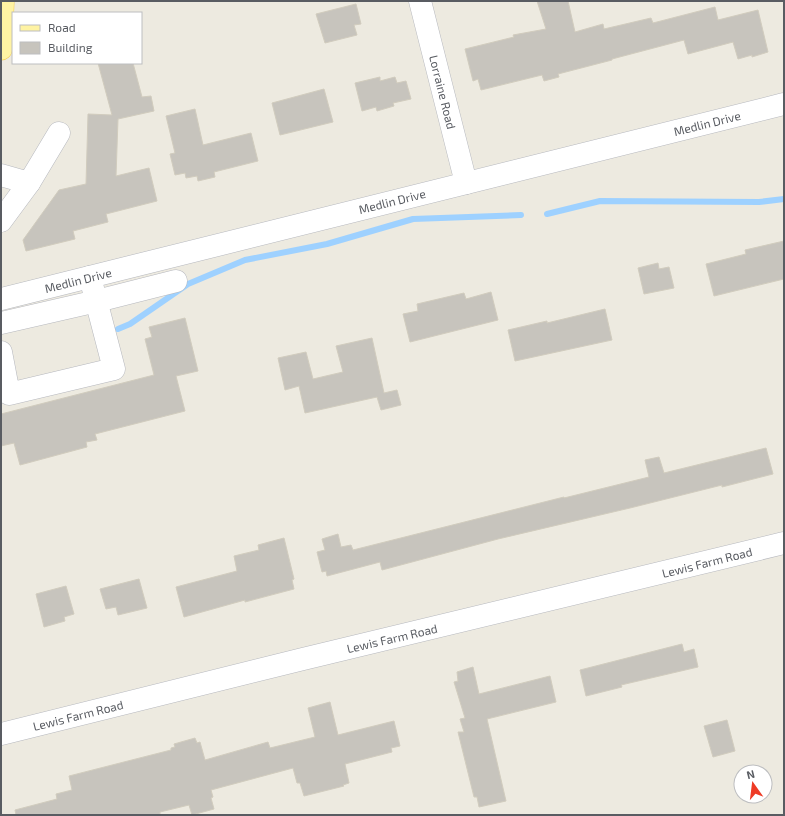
<svg xmlns="http://www.w3.org/2000/svg" width="785" height="816" font-family="'Exo 2',sans-serif">
<style>
.lines{fill:none;stroke-linecap:round;stroke-linejoin:round}
.stream{stroke:#9ed1ff;stroke-width:6}
.building{fill:#c7c4bd;stroke:#d1ccbe}
.minor-casing{stroke:#b6b8be;stroke-width:23}
.major-casing{stroke:#f5cd50;stroke-width:23}
.minor{stroke:#fff;stroke-width:22}
.major{stroke:#fff3a3;stroke-width:22}
.labels{text-anchor:middle;dominant-baseline:central;stroke-width:4;stroke-linejoin:round;paint-order:stroke}
.street-label{font-size:12px;fill:#595c62;stroke:#fff}
</style>
<rect width="100%" height="100%" fill="#edeae0"/>
<g class="lines">
<g class="stream">
<polyline points="547,214 600,201 759,202 784,199"/>
<polyline points="118,329 130,324 188,284 245,260 327,244 413,219 521,215"/>
</g>
</g>
<g class="building">
<polygon points="537,1 568,1 575,32 603,24 604,29 651,18 653,23 715,7 718,20 758,10 768,52 752,57 752,55 738,59 733,42 688,54 684,40 612,59 612,60 558,74 559,77 544,81 542,75 481,90 478,79 473,81 465,49 514,37 513,35 546,29"/>
<polygon points="356,4 361,24 354,25 357,35 325,43 316,14"/>
<polygon points="98,63 133,63 142,97 151,96 154,111 118,119 116,176 149,168 157,201 106,214 108,222 73,231 75,239 26,251 23,240 59,190 86,184 88,114 112,115"/>
<polygon points="380,77 380,81 395,77 397,83 406,81 411,99 393,103 394,106 377,111 376,107 362,111 355,83"/>
<polygon points="324,89 333,122 280,135 272,103"/>
<polygon points="195,109 203,145 251,133 258,161 214,172 215,177 198,181 197,176 186,178 185,173 175,175 170,154 175,153 166,116"/>
<polygon points="784,241 784,279 714,296 706,264 746,254 745,250"/>
<polygon points="658,263 659,269 669,267 674,288 644,294 638,268"/>
<polygon points="491,292 498,320 410,342 403,314 418,311 417,304 464,293 466,299"/>
<polygon points="605,309 612,340 515,361 508,330 547,321 547,323"/>
<polygon points="185,318 198,371 176,376 185,411 95,434 97,440 86,442 87,447 20,465 14,443 1,446 1,414 154,375 145,339 152,337 149,327"/>
<polygon points="372,338 384,393 397,390 401,405 381,410 377,397 305,413 299,386 285,390 278,358 306,352 313,379 343,372 336,346"/>
<polygon points="766,448 773,474 722,487 722,485 630,508 498,539 382,570 380,562 327,576 326,571 322,572 317,552 325,550 322,539 338,534 341,547 351,545 353,550 564,497 564,498 649,477 645,460 659,457 664,473"/>
<polygon points="284,538 294,579 292,580 294,589 245,602 245,600 184,617 176,587 237,571 234,556 259,550 258,545"/>
<polygon points="139,579 147,608 118,615 116,607 106,609 100,589"/>
<polygon points="66,586 74,614 64,617 65,621 44,627 36,594"/>
<polygon points="682,644 684,652 694,649 698,667 621,685 622,687 586,696 580,670"/>
<polygon points="473,667 479,694 550,676 556,702 487,719 506,801 479,807 477,797 474,797 458,732 464,732 460,719 465,718 454,682 458,681 457,672"/>
<polygon points="330,702 338,735 394,721 400,746 391,748 392,752 345,764 349,783 343,785 344,786 304,796 300,783 297,783 293,768 211,790 213,797 211,798 214,809 192,815 189,805 160,812 160,815 16,815 15,810 57,799 56,794 72,790 69,776 171,750 171,748 175,747 174,744 195,738 197,743 200,742 205,760 268,742 270,748 315,737 308,708"/>
<polygon points="727,720 735,751 713,757 704,726"/>
</g>
<g class="lines">
<defs>
<g id="minor">
<polyline points="420,1 466,183"/>
<polyline points="1,175 29,183 59,133"/>
<polyline points="1,221 29,183"/>
<polyline points="1,299 784,104"/>
<polyline points="1,323 97,301 176,281"/>
<polyline points="1,352 9,394 114,369 90,277"/>
<polyline points="1,734 303,659 784,543"/>
</g>
<polyline id="major" points="1,49 3,1"/>
</defs>
<use href="#minor" class="minor-casing"/>
<use href="#major" class="major-casing"/>
<use href="#minor" class="minor"/>
<use href="#major" class="major"/>
</g>
<g class="labels">
<g class="street-label">
<text transform="translate(443 92) rotate(76)">Lorraine Road</text>
<text transform="translate(707 123) rotate(-14)">Medlin Drive</text>
<text transform="translate(392 201) rotate(-14)">Medlin Drive</text>
<text transform="translate(78 280) rotate(-14)">Medlin Drive</text>
<text transform="translate(707 562) rotate(-14)">Lewis Farm Road</text>
<text transform="translate(392 638) rotate(-13)">Lewis Farm Road</text>
<text transform="translate(78 715) rotate(-14)">Lewis Farm Road</text>
</g>
</g>
<rect width="785" height="816" fill="none" stroke="#595c62" stroke-width="4"/>
<rect x="12" y="12" width="130" height="52" fill="#ffffff" stroke="#bdbec0"/>
<rect x="20" y="25" width="20" height="6" fill="#fff3a3" stroke="#bdbec0"/>
<text x="48" y="32" font-size="12" fill="#595c62">Road</text>
<rect x="20" y="42" width="20" height="12" fill="#c7c4bd" stroke="#bdbec0"/>
<text x="48" y="52" font-size="12" fill="#595c62">Building</text>
<g transform="translate(753 784) rotate(346)"><circle r="19" fill="#ffffff" stroke="#bdbec0"/>
<path d="M0-3L7 15L0 10L-7 15Z" fill="#ee3b25"/>
<text y="-6" font-size="11" font-weight="bold" text-anchor="middle" fill="#595c62">N</text>
</g>
</svg>
